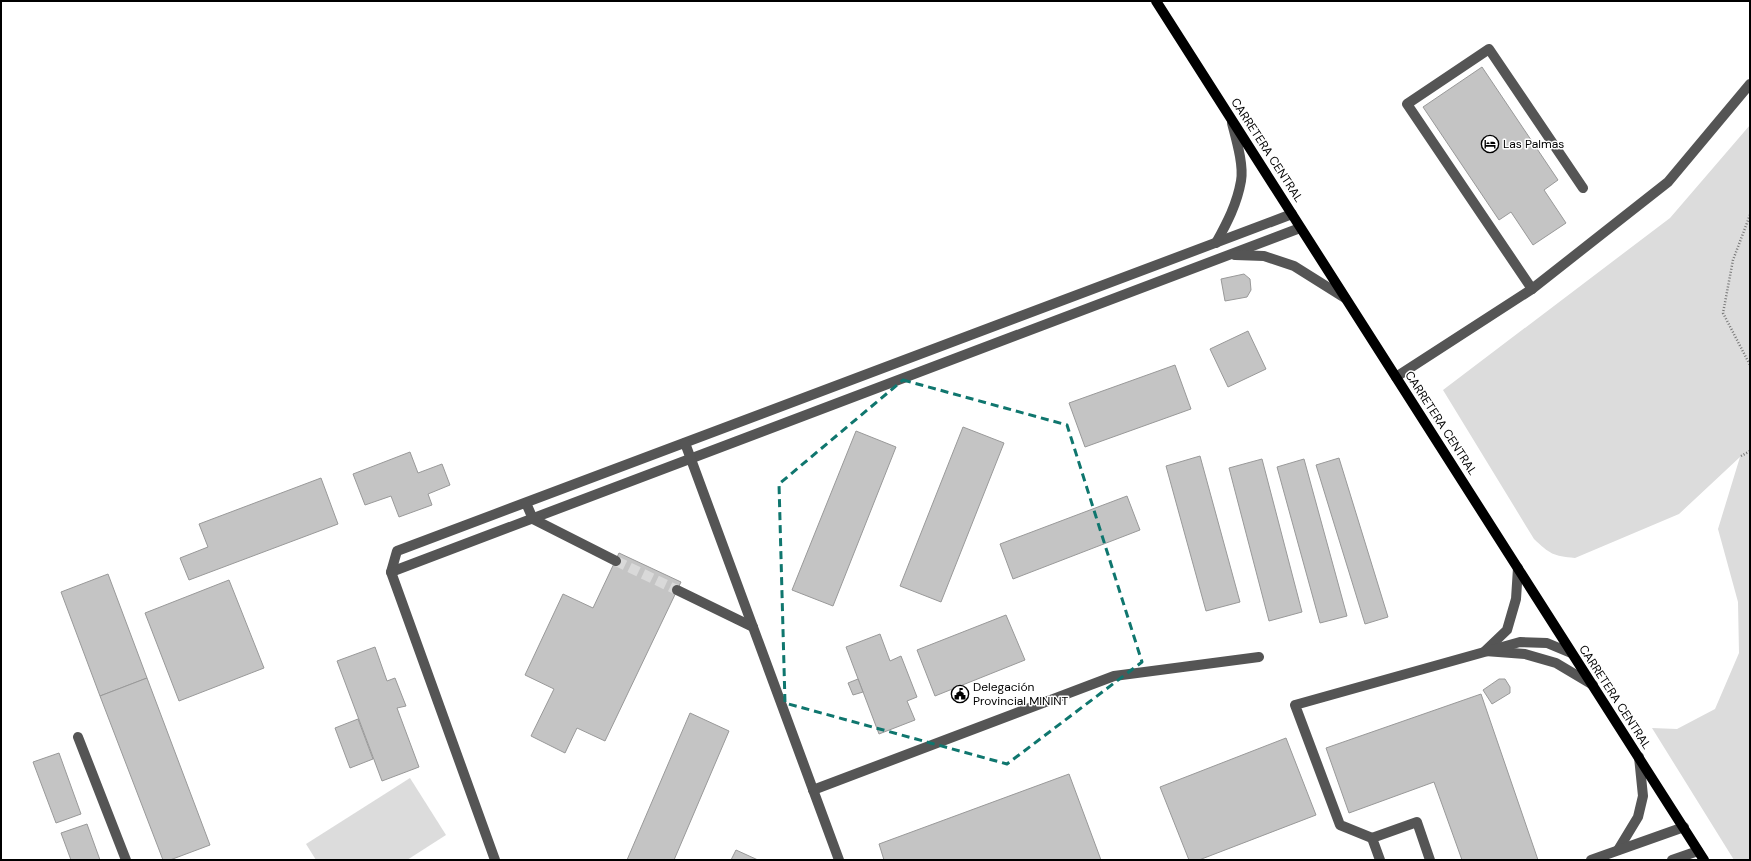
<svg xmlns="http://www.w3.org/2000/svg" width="1751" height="861" font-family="'DM Sans',sans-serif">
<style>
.green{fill:#dcdcdc}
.building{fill:#c4c4c4;stroke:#999}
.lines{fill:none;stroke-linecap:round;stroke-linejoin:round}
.minor-tunnel{stroke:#d9d9d9;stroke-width:10;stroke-dasharray:10 5;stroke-linecap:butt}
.path{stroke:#777;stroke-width:2.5;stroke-dasharray:1 2;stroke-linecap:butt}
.minor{stroke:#555;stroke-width:10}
.major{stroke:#000;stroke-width:10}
.marked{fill:none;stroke:#0f766e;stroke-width:3;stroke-dasharray:8 5;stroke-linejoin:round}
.labels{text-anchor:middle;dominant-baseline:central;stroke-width:3;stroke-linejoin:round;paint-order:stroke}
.poi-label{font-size:12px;fill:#000;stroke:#fff;text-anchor:start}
.street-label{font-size:12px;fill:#000;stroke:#fff}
</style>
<rect width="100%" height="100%" fill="#fff"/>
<g class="green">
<path d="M 1750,125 L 1750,860 L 1734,860 L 1652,728 L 1677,729 L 1715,709 L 1739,653 L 1738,602 L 1718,529 L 1740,457 L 1679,514 L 1575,558 C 1553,556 1550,554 1534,539 L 1443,390 L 1670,218 Z"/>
<polygon points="410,778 446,835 407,860 316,860 306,844"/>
</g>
<g class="building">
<polygon points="1482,67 1558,180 1544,190 1566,223 1533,245 1511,212 1499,220 1423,107"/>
<polygon points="1244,274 1250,279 1251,290 1247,297 1225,301 1221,279"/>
<polygon points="1248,331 1266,369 1228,387 1210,349"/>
<polygon points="1175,365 1191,409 1085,447 1069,403"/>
<polygon points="963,427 1004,443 941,602 900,586"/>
<polygon points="856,431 896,447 833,606 792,590"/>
<polygon points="410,452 418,473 442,464 450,485 428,494 432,505 399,517 391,496 365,505 353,474"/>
<polygon points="1200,456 1240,602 1206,611 1166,466"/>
<polygon points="1339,458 1388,617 1365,624 1316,465"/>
<polygon points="1262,459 1302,612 1269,621 1229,468"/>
<polygon points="1304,459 1347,616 1320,623 1277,467"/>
<polygon points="321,478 338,524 189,580 180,558 208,547 199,524"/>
<polygon points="1127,496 1140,530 1013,579 1000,544"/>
<polygon points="619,553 681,582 605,741 577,728 565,753 531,736 554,689 525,675 563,594 593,608"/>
<polygon points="108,574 147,678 100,696 61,592"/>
<polygon points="229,580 264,668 179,701 145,613"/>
<polygon points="1006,615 1025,660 935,696 917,650"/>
<polygon points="880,634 890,661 901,656 917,697 907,701 915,720 879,734 846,647"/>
<polygon points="375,647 387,681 395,678 406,706 397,708 419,767 382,781 337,661"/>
<polygon points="147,678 210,845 170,860 163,860 100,696"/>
<polygon points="858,679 863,692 853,695 848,683"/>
<polygon points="1499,679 1505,679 1510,687 1510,693 1492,704 1483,690"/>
<polygon points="1481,694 1538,860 1462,860 1434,782 1349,813 1326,748"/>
<polygon points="690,713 729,731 674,860 627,860"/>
<polygon points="358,719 373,759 350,768 335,728"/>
<polygon points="1286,738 1316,815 1199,860 1189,860 1160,787"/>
<polygon points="59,753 81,814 56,823 33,762"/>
<polygon points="1069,774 1101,860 884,860 879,844"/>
<polygon points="87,824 100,860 71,860 61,833"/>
<polygon points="736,850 758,860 731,860"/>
</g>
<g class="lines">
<polyline class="minor-tunnel" points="616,561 677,590"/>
<g class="path">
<polyline points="1750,215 1733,260 1723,313 1750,365"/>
<polyline points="1741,456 1750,451"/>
</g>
<g class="minor">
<polyline points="1292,214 397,551 391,572 1300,228"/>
<path d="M 1216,243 C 1227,223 1237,204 1241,181 C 1244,165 1236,139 1232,123"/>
<polyline points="1235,255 1264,256 1294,266 1345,298"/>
<polyline points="1532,289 1407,104 1489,49 1583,188"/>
<polyline points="1396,377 1532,289 1668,182 1750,84"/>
<polyline points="685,443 839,860"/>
<polyline points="526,503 533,519 616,561"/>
<polyline points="1518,568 1516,599 1507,630 1485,651 1525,654 1556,663 1593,685"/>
<polyline points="391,572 495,860"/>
<polyline points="677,590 753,627"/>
<polyline points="78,737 126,860"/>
<polyline points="813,790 1114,676 1259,657"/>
<polyline points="1372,838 1340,825 1295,705 1520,642 1547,643 1571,653"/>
<polyline points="1618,850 1638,817 1643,796 1639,757"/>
<polyline points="1380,860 1372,838 1417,822 1430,860"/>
<polyline points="1591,860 1684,827"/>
<polyline points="1672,860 1698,851"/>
</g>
<polyline class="major" points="1156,1 1704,860"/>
</g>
<path class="marked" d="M 903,380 L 1067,425 L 1142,662 L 1007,764 L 785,703 L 779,484 Z"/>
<defs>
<symbol id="hotel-ring" viewBox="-11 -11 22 22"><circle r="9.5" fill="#fff" stroke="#000" stroke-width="1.5"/><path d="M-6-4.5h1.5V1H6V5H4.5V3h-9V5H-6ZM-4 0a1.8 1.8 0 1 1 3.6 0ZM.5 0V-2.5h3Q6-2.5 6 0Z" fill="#000"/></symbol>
<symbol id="civic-ring" viewBox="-11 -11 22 22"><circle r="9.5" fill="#fff" stroke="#000" stroke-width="1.5"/><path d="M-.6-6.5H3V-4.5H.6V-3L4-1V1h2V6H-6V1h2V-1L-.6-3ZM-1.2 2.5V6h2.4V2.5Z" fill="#000"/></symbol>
</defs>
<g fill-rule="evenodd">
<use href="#hotel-ring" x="1480" y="134" width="20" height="20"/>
<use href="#civic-ring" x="950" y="684" width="20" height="20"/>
</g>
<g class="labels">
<g class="poi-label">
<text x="1503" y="144">Las Palmas</text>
<text x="973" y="687">Delegación<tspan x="973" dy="14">Provincial MININT</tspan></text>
</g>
<g class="street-label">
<text transform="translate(1267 150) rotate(57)">CARRETERA CENTRAL</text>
<text transform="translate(1441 423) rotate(57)">CARRETERA CENTRAL</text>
<text transform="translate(1615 697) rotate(57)">CARRETERA CENTRAL</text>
</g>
</g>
<rect width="1751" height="861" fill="none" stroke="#000000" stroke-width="4"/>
</svg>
